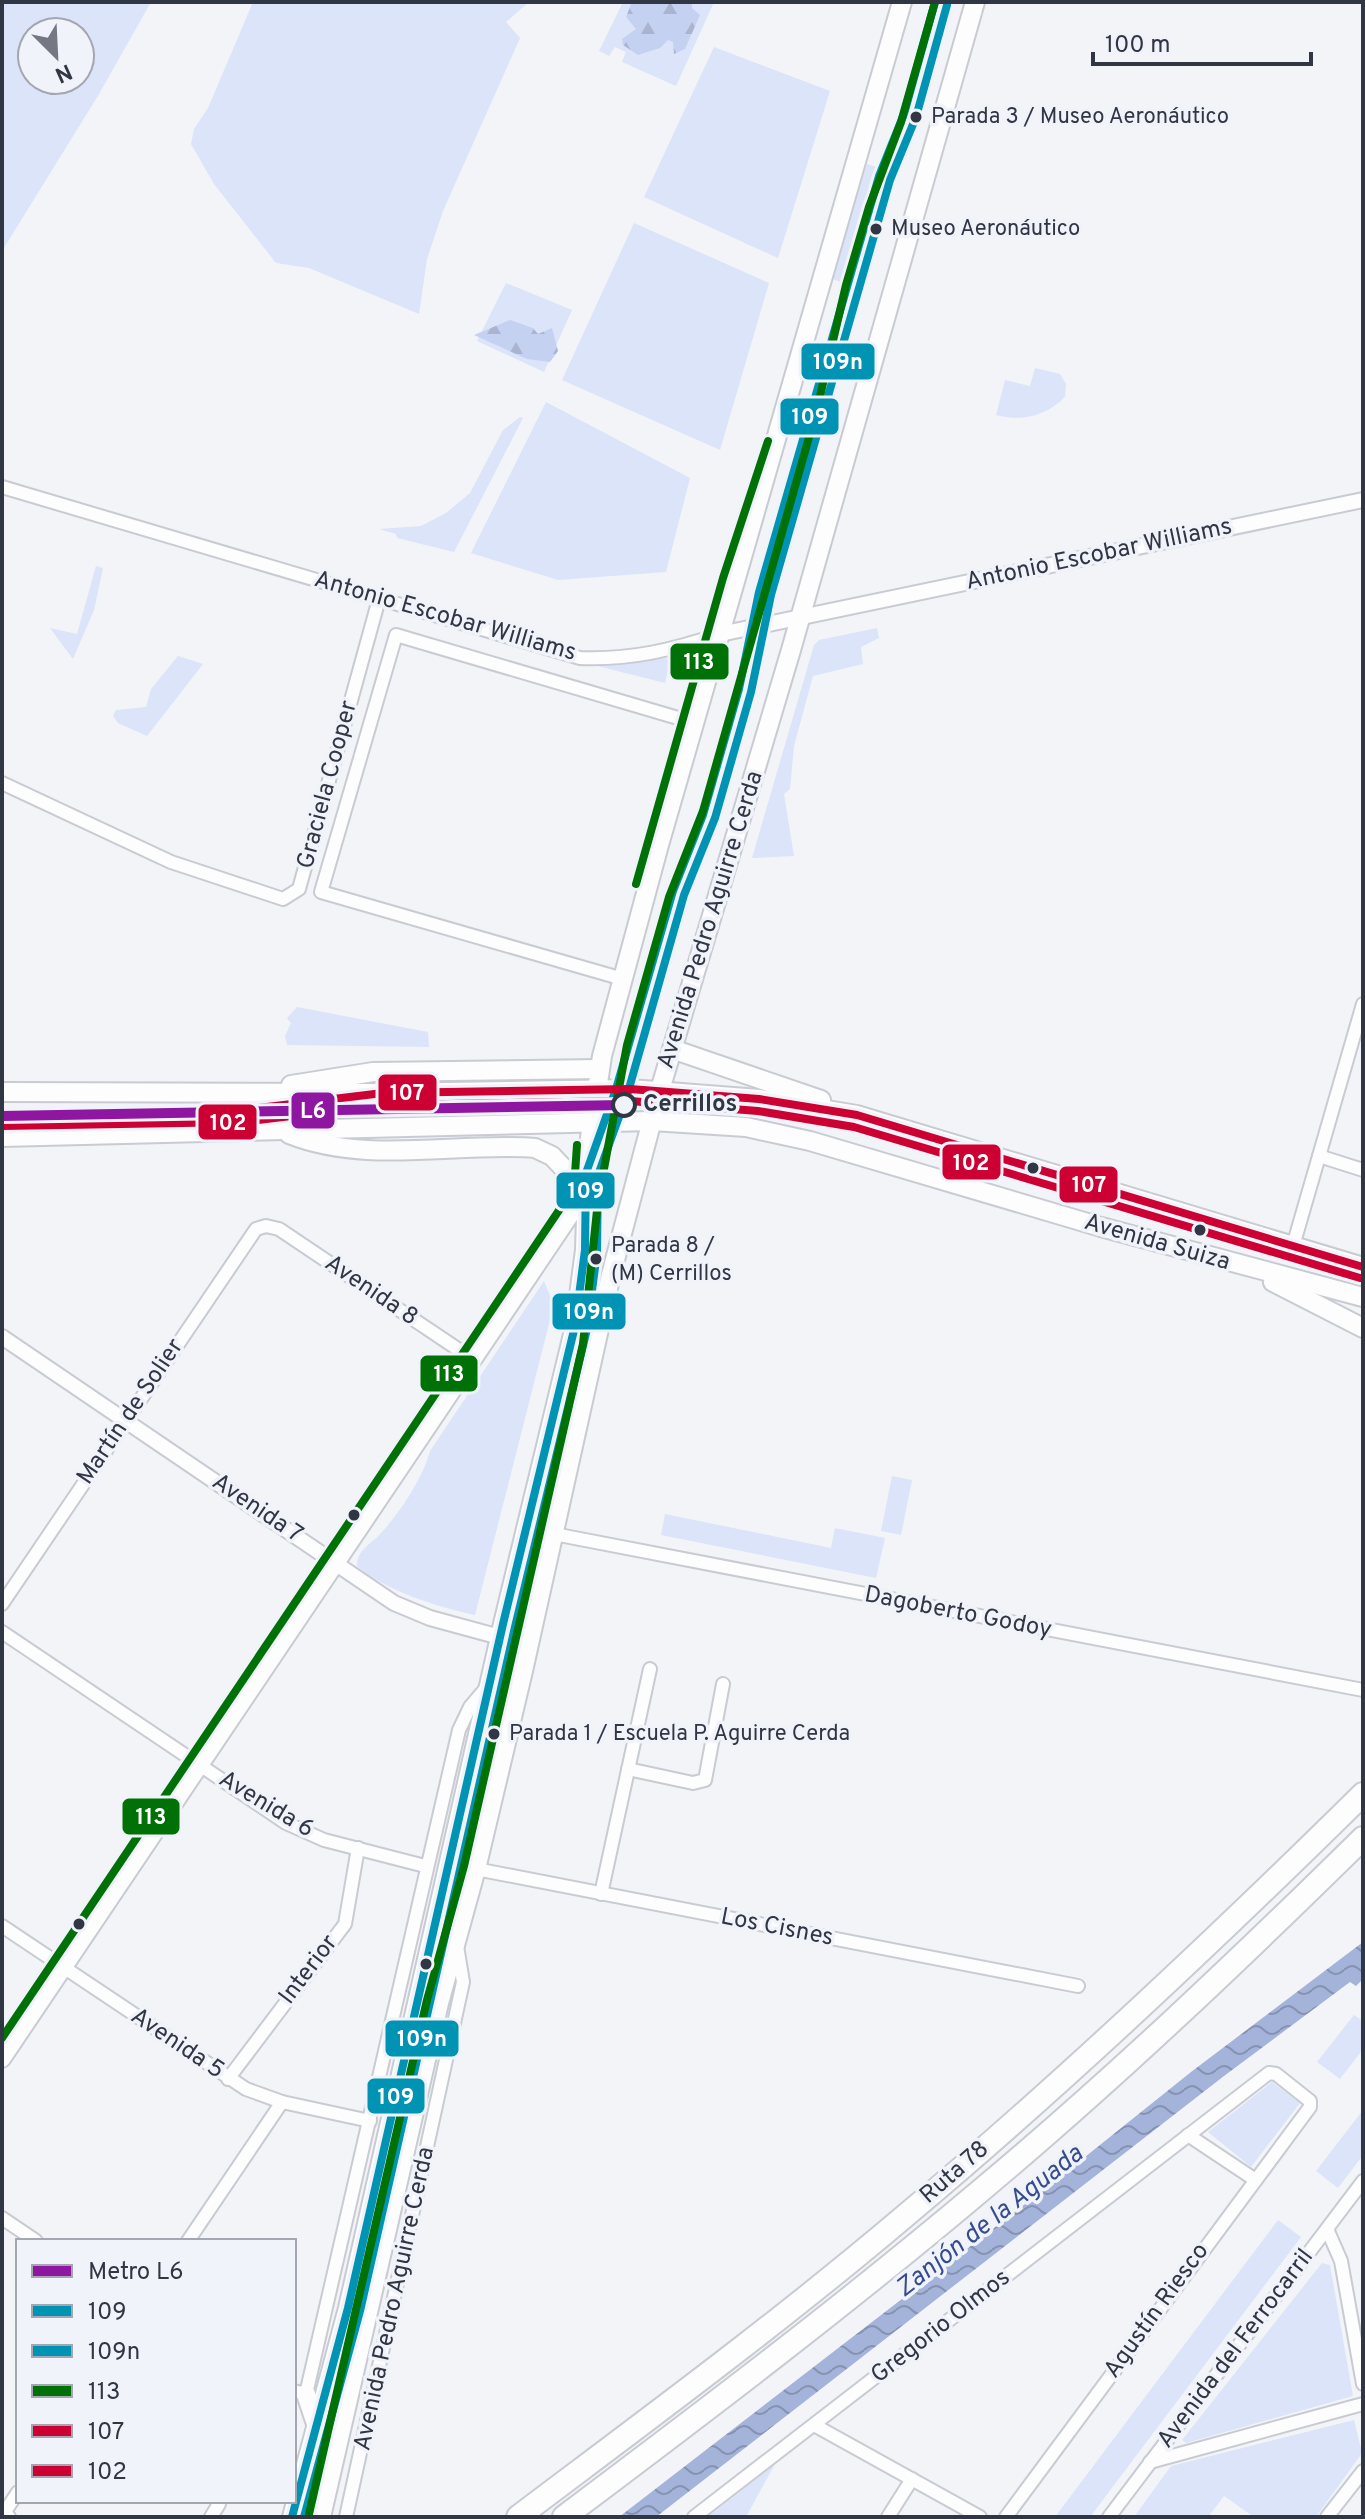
<svg xmlns="http://www.w3.org/2000/svg" width="1365" height="2519" font-family="Overpass,sans-serif">
<style>
.green{fill:#dbe4f9;fill-rule:evenodd}
.forest{fill:url(#forest-firs)}
.water{fill:url(#water-waves)}
.lines{fill:none;stroke-linecap:round;stroke-linejoin:round}
.minor-casing{stroke:#c8cbd2;stroke-width:16}
.tertiary-casing{stroke:#c8cbd2;stroke-width:18}
.secondary-casing{stroke:#c8cbd2;stroke-width:20}
.primary-casing{stroke:#c8cbd2;stroke-width:22}
.motorway-casing{stroke:#c8cbd2;stroke-width:26}
.minor{stroke:#fdfdfe;stroke-width:12}
.tertiary{stroke:#fdfdfe;stroke-width:14}
.secondary{stroke:#fdfdfe;stroke-width:16}
.primary{stroke:#fdfdfe;stroke-width:18}
.motorway{stroke:#fdfdfe;stroke-width:22}
.bus-1-casing{stroke:#f0f3f9;stroke-width:14}
.bus-2-casing{stroke:#f0f3f9;stroke-width:14}
.bus-3-casing{stroke:#f0f3f9;stroke-width:14}
.bus-4-casing{stroke:#f0f3f9;stroke-width:14}
.bus-5-casing{stroke:#f0f3f9;stroke-width:14}
.bus-1{stroke:#0093b3;stroke-width:8}
.bus-2{stroke:#0093b3;stroke-width:8}
.bus-3{stroke:#007106;stroke-width:8}
.bus-4{stroke:#c03;stroke-width:8}
.bus-5{stroke:#c03;stroke-width:8}
.metro-1-casing{stroke:#f0f3f9;stroke-width:16}
.metro-1{stroke:#8e16a1;stroke-width:10}
.bus-dot{fill:#313644;stroke:#f0f3f9;stroke-width:3}
.stop-dot{fill:#f0f3f9;stroke:#313644;stroke-width:4}
.labels{text-anchor:middle;dominant-baseline:central;stroke-width:7;stroke-linejoin:round;paint-order:stroke}
.bus-label{font-size:22px;fill:#313644;stroke:#f0f3f9;text-anchor:start}
.street-label{font-size:24px;fill:#313644;stroke:#f0f3f9}
.stop-label{font-size:24px;font-weight:bold;fill:#313644;stroke:#f0f3f9;text-anchor:start}
.water-label{font-size:26px;font-style:italic;fill:#364c8e;stroke:#f0f3f9}
.line-badge{stroke:#f0f3f9;stroke-width:3}
.badge-label{font-size:22px;text-anchor:middle;font-weight:bold;fill:#fff}
</style>
<defs>
<pattern id="forest-firs" width="22" height="20" patternUnits="userSpaceOnUse" patternTransform="scale(2)"><rect width="22" height="20" fill="#c5d1f1"/><path d="M5 1l3.5 6h-7zM16 11l3.5 6h-7z" fill="#aab4d0"/></pattern>
<pattern id="water-waves" width="16" height="10" patternUnits="userSpaceOnUse" patternTransform="scale(2)"><rect width="16" height="10" fill="#a4b3d9"/><path d="M0 5q4-4 8 0t8 0" fill="none" stroke="#8692b2"/></pattern>
</defs>
<rect width="100%" height="100%" fill="#f2f4f7"/>
<g class="green">
<path d="M 2,2 L 151,2 L 99,94 L 2,251 ZM 32,32 L 80,32 L 80,80 L 32,80 Z"/>
<polygon points="253,2 529,2 506,22 520,38 443,211 427,259 419,314 309,268 276,263 214,184 191,144 194,129 208,108"/>
<polygon points="623,2 714,2 676,86 622,62 626,52 615,47 609,56 599,51"/>
<polygon points="714,47 830,91 778,258 644,197"/>
<polygon points="867,164 877,167 844,283 832,279"/>
<polygon points="634,223 769,283 720,450 562,380"/>
<polygon points="506,283 572,310 544,372 477,341"/>
<path d="M 1035,368 L 1060,374 L 1066,384 L 1065,397 C 1046,416 1022,422 996,415 L 1005,380 L 1030,386 Z"/>
<polygon points="546,402 690,478 666,572 558,580 471,553"/>
<polygon points="520,417 523,418 454,552 397,538 396,534 379,529 421,526 446,513 470,493 503,430"/>
<polygon points="96,566 103,568 94,610 73,659 50,628 77,634"/>
<polygon points="877,628 879,638 861,647 863,664 813,676 794,746 790,789 784,794 794,856 752,858 814,645 819,640"/>
<polygon points="178,656 203,664 147,736 118,723 113,716 116,710 146,707 151,689"/>
<polygon points="671,658 665,683 589,664"/>
<polygon points="297,1007 428,1032 429,1047 287,1045 285,1036 291,1023 287,1018"/>
<path d="M 544,1281 L 551,1298 L 550,1320 L 475,1615 C 438,1607 386,1591 357,1566 C 356,1550 373,1543 382,1532 C 400,1512 423,1478 430,1451 Z"/>
<polygon points="892,1476 912,1480 901,1535 881,1531"/>
<polygon points="665,1514 831,1548 835,1528 885,1538 876,1578 661,1535"/>
<polygon points="1354,2015 1363,2021 1363,2049 1340,2079 1317,2062"/>
<polygon points="1272,2082 1300,2103 1251,2167 1208,2132"/>
<polygon points="1363,2110 1363,2155 1338,2188 1316,2171"/>
<polygon points="1278,2220 1301,2237 1090,2517 1055,2517"/>
<polygon points="1322,2263 1330,2265 1353,2396 1186,2443 1182,2440"/>
<polygon points="1354,2420 1362,2453 1316,2517 1254,2517 1224,2496 1208,2517 1134,2517 1171,2466"/>
<polygon points="775,2464 746,2517 708,2517"/>
</g>
<g class="forest">
<polygon points="632,2 692,2 692,8 700,15 685,49 674,54 673,42 668,40 660,48 638,55 623,45 622,39 636,29 626,17"/>
<polygon points="510,320 533,328 538,334 552,328 558,351 550,362 527,359 474,335"/>
</g>
<polygon class="water" points="1363,1942 1363,1979 1356,1986 1350,1982 1224,2076 656,2517 619,2517 1055,2181 1191,2072"/>
<g class="lines">
<defs>
<g id="minor">
<path d="M 2,487 L 580,658 C 630,660 673,650 720,634"/>
<polyline points="2,783 171,862 283,899 299,889 379,599"/>
<polyline points="623,979 321,892 396,635 695,723"/>
<polyline points="1319,1156 1363,1170"/>
<polyline points="1293,1246 1363,1004"/>
<polyline points="554,1534 1363,1690"/>
<polyline points="2,1604 256,1229 266,1226 279,1229 474,1360"/>
<polyline points="2,1632 286,1823 324,1840 425,1866"/>
<polyline points="628,1769 693,1783 705,1780 723,1684"/>
<polyline points="476,1869 1078,1986"/>
<polyline points="601,1894 650,1669"/>
<polyline points="2,1926 246,2089 282,2102 370,2121"/>
<polyline points="228,2079 345,1924 358,1848"/>
<polyline points="1188,2135 1254,2179"/>
<polyline points="2,2218 36,2241"/>
<polyline points="1327,2229 1341,2261 1363,2384"/>
<polyline points="188,2241 282,2102"/>
<polyline points="294,2391 306,2394 459,1730 470,1707 487,1687"/>
<polyline points="814,2425 980,2517"/>
<polyline points="1150,2462 1363,2404"/>
<polyline points="2,2516 18,2492"/>
<polyline points="211,2517 219,2504"/>
<polyline points="346,2517 463,1982 457,1946"/>
<polyline points="694,2517 1269,2073 1276,2074 1310,2101 1310,2107 1006,2517"/>
<polyline points="888,2517 912,2479"/>
<polyline points="1109,2517 1363,2181"/>
<polyline points="1327,2517 1363,2471"/>
</g>
<g id="tertiary">
<polyline points="720,634 1363,500"/>
<polyline points="2,1337 394,1603 430,1618 529,1645"/>
<polyline points="2,2513 8,2517"/>
</g>
<polyline id="secondary" points="2,2059 586,1192"/>
<g id="primary">
<polyline points="672,1049 821,1100"/>
<polyline points="291,1085 373,1072 599,1069"/>
<polyline points="2,1092 383,1093 630,1089 759,1099 857,1115 1363,1267"/>
<path d="M 289,1134 C 366,1165 455,1142 535,1148 L 552,1156 L 586,1192"/>
<polyline points="2,1137 652,1121 746,1127 810,1141 1101,1227 1363,1297"/>
<polyline points="1273,1282 1363,1328"/>
<polyline points="306,2394 316,2424"/>
<polyline points="292,2517 348,2308 503,1624 575,1326 585,1250 588,1151 602,1056 659,845 902,2"/>
<polyline points="321,2517 439,2003 476,1869 523,1671 611,1275 660,1090 791,650 975,2"/>
</g>
<g id="motorway">
<path d="M 518,2517 C 648,2419 780,2322 905,2216 C 1064,2083 1215,1940 1363,1794"/>
<path d="M 564,2517 C 705,2411 845,2305 979,2192 C 1113,2080 1239,1960 1363,1838"/>
</g>
</defs>
<use href="#minor" class="minor-casing"/>
<use href="#tertiary" class="tertiary-casing"/>
<use href="#secondary" class="secondary-casing"/>
<use href="#primary" class="primary-casing"/>
<use href="#motorway" class="motorway-casing"/>
<use href="#minor" class="minor"/>
<use href="#tertiary" class="tertiary"/>
<use href="#secondary" class="secondary"/>
<use href="#primary" class="primary"/>
<use href="#motorway" class="motorway"/>
<defs>
<polyline id="bus-1" points="292,2517 348,2308 503,1624 575,1326 585,1250 586,1173 616,1089 673,891 703,815 739,689 759,592 879,176 904,114 935,2"/>
<polyline id="bus-2" points="304,2517 360,2311 515,1627 587,1329 597,1252 598,1175 628,1092 684,895 715,818 751,692 771,595 890,180 916,117 947,5"/>
<g id="bus-3">
<polyline points="636,884 723,578 768,441"/>
<polyline points="2,2038 574,1188 577,1145"/>
<polyline points="309,2514 427,2000 464,1866 583,1344 598,1201 627,1045 669,897 703,811 817,409 846,285 869,207 901,122 935,2"/>
</g>
<polyline id="bus-4" points="2,1114 242,1110 383,1093 630,1089 759,1099 857,1115 1363,1267"/>
<polyline id="bus-5" points="2,1126 242,1122 384,1105 630,1101 758,1111 854,1127 1360,1278"/>
</defs>
<use href="#bus-1" class="bus-1-casing"/>
<use href="#bus-2" class="bus-2-casing"/>
<use href="#bus-3" class="bus-3-casing"/>
<use href="#bus-4" class="bus-4-casing"/>
<use href="#bus-5" class="bus-5-casing"/>
<use href="#bus-1" class="bus-1"/>
<use href="#bus-2" class="bus-2"/>
<use href="#bus-3" class="bus-3"/>
<use href="#bus-4" class="bus-4"/>
<use href="#bus-5" class="bus-5"/>
<defs>
<polyline id="metro-1" points="2,1116 624,1105"/>
</defs>
<use href="#metro-1" class="metro-1-casing"/>
<use href="#metro-1" class="metro-1"/>
</g>
<g class="bus-dot">
<circle cx="916" cy="117" r="7"/>
<circle cx="876" cy="229" r="7"/>
<circle cx="1033" cy="1168" r="7"/>
<circle cx="1200" cy="1230" r="7"/>
<circle cx="596" cy="1259" r="7"/>
<circle cx="354" cy="1515" r="7"/>
<circle cx="494" cy="1734" r="7"/>
<circle cx="79" cy="1924" r="7"/>
<circle cx="426" cy="1964" r="7"/>
</g>
<circle class="stop-dot" cx="624" cy="1105" r="11"/>
<g class="labels">
<g class="bus-label">
<text x="931" y="117">Parada 3 / Museo Aeronáutico</text>
<text x="891" y="229">Museo Aeronáutico</text>
<text x="611" y="1246">Parada 8 /<tspan x="611" dy="28">(M) Cerrillos</tspan></text>
<text x="509" y="1734">Parada 1 / Escuela P. Aguirre Cerda</text>
</g>
<g class="street-label">
<text transform="translate(1099 555) rotate(-12)">Antonio Escobar Williams</text>
<text transform="translate(445 617) rotate(16)">Antonio Escobar Williams</text>
<text transform="translate(328 785) rotate(-75)">Graciela Cooper</text>
<text transform="translate(711 920) rotate(-73)">Avenida Pedro Aguirre Cerda</text>
<text transform="translate(1157 1243) rotate(16)">Avenida Suiza</text>
<text transform="translate(371 1291) rotate(34)">Avenida 8</text>
<text transform="translate(131 1412) rotate(-56)">Martín de Solier</text>
<text transform="translate(257 1509) rotate(34)">Avenida 7</text>
<text transform="translate(958 1613) rotate(11)">Dagoberto Godoy</text>
<text transform="translate(266 1805) rotate(31)">Avenida 6</text>
<text transform="translate(777 1928) rotate(11)">Los Cisnes</text>
<text transform="translate(309 1970) rotate(-53)">Interior</text>
<text transform="translate(177 2044) rotate(34)">Avenida 5</text>
<text transform="translate(955 2173) rotate(-41)">Ruta 78</text>
<text transform="translate(395 2299) rotate(-78)">Avenida Pedro Aguirre Cerda</text>
<text transform="translate(1157 2311) rotate(-54)">Agustín Riesco</text>
<text transform="translate(941 2327) rotate(-38)">Gregorio Olmos</text>
<text transform="translate(1236 2349) rotate(-53)">Avenida del Ferrocarril</text>
</g>
<g class="stop-label">
<text x="643" y="1105">Cerrillos</text>
</g>
<g class="water-label">
<text transform="translate(990 2222) rotate(-38)">Zanjón de la Aguada</text>
</g>
</g>
<g class="line-badge">
<rect x="800" y="342" width="76" height="39" rx="8" fill="#0093b3"/>
<rect x="779" y="397" width="61" height="39" rx="8" fill="#0093b3"/>
<rect x="669" y="642" width="61" height="39" rx="8" fill="#007106"/>
<rect x="377" y="1073" width="61" height="39" rx="8" fill="#c03"/>
<rect x="290" y="1091" width="46" height="39" rx="8" fill="#8e16a1"/>
<rect x="197" y="1103" width="61" height="38" rx="8" fill="#c03"/>
<rect x="941" y="1143" width="61" height="38" rx="8" fill="#c03"/>
<rect x="1058" y="1165" width="61" height="39" rx="8" fill="#c03"/>
<rect x="555" y="1171" width="61" height="39" rx="8" fill="#0093b3"/>
<rect x="551" y="1292" width="76" height="39" rx="8" fill="#0093b3"/>
<rect x="419" y="1354" width="60" height="39" rx="8" fill="#007106"/>
<rect x="121" y="1797" width="60" height="39" rx="8" fill="#007106"/>
<rect x="384" y="2019" width="76" height="39" rx="8" fill="#0093b3"/>
<rect x="366" y="2077" width="60" height="38" rx="8" fill="#0093b3"/>
</g>
<g class="badge-label">
<text x="838" y="369">109n</text>
<text x="810" y="424">109</text>
<text x="699" y="669">113</text>
<text x="407" y="1100">107</text>
<text x="313" y="1118">L6</text>
<text x="228" y="1130">102</text>
<text x="971" y="1170">102</text>
<text x="1089" y="1192">107</text>
<text x="586" y="1198">109</text>
<text x="589" y="1319">109n</text>
<text x="449" y="1381">113</text>
<text x="151" y="1824">113</text>
<text x="422" y="2046">109n</text>
<text x="396" y="2104">109</text>
</g>
<rect width="1365" height="2519" fill="none" stroke="#313644" stroke-width="8"/>
<rect x="16" y="2239" width="280" height="264" fill="#f0f3f9" stroke="#a4a7b1" stroke-width="2"/>
<rect x="32" y="2265" width="40" height="12" fill="#8e16a1" stroke="#a4a7b1" stroke-width="2"/>
<text x="88" y="2279" font-size="24" fill="#313644">Metro L6</text>
<rect x="32" y="2305" width="40" height="12" fill="#0093b3" stroke="#a4a7b1" stroke-width="2"/>
<text x="88" y="2319" font-size="24" fill="#313644">109</text>
<rect x="32" y="2345" width="40" height="12" fill="#0093b3" stroke="#a4a7b1" stroke-width="2"/>
<text x="88" y="2359" font-size="24" fill="#313644">109n</text>
<rect x="32" y="2385" width="40" height="12" fill="#007106" stroke="#a4a7b1" stroke-width="2"/>
<text x="88" y="2399" font-size="24" fill="#313644">113</text>
<rect x="32" y="2425" width="40" height="12" fill="#cc0033" stroke="#a4a7b1" stroke-width="2"/>
<text x="88" y="2439" font-size="24" fill="#313644">107</text>
<rect x="32" y="2465" width="40" height="12" fill="#cc0033" stroke="#a4a7b1" stroke-width="2"/>
<text x="88" y="2479" font-size="24" fill="#313644">102</text>
<g transform="translate(56 56) rotate(156)"><circle r="38" fill="#f0f3f9" stroke="#a4a7b1" stroke-width="2"/>
<path d="M0-6L14 30L0 20L-14 30Z" fill="#757883"/>
<text y="-12" font-size="22" font-weight="bold" text-anchor="middle" fill="#313644">N</text>
</g>
<path d="M1093 52v12h218v-12" fill="none" stroke="#313644" stroke-width="4"/>
<text x="1105" y="52" font-size="24" fill="#313644" stroke="#f0f3f9" stroke-width="6" paint-order="stroke">100 m</text>
</svg>
